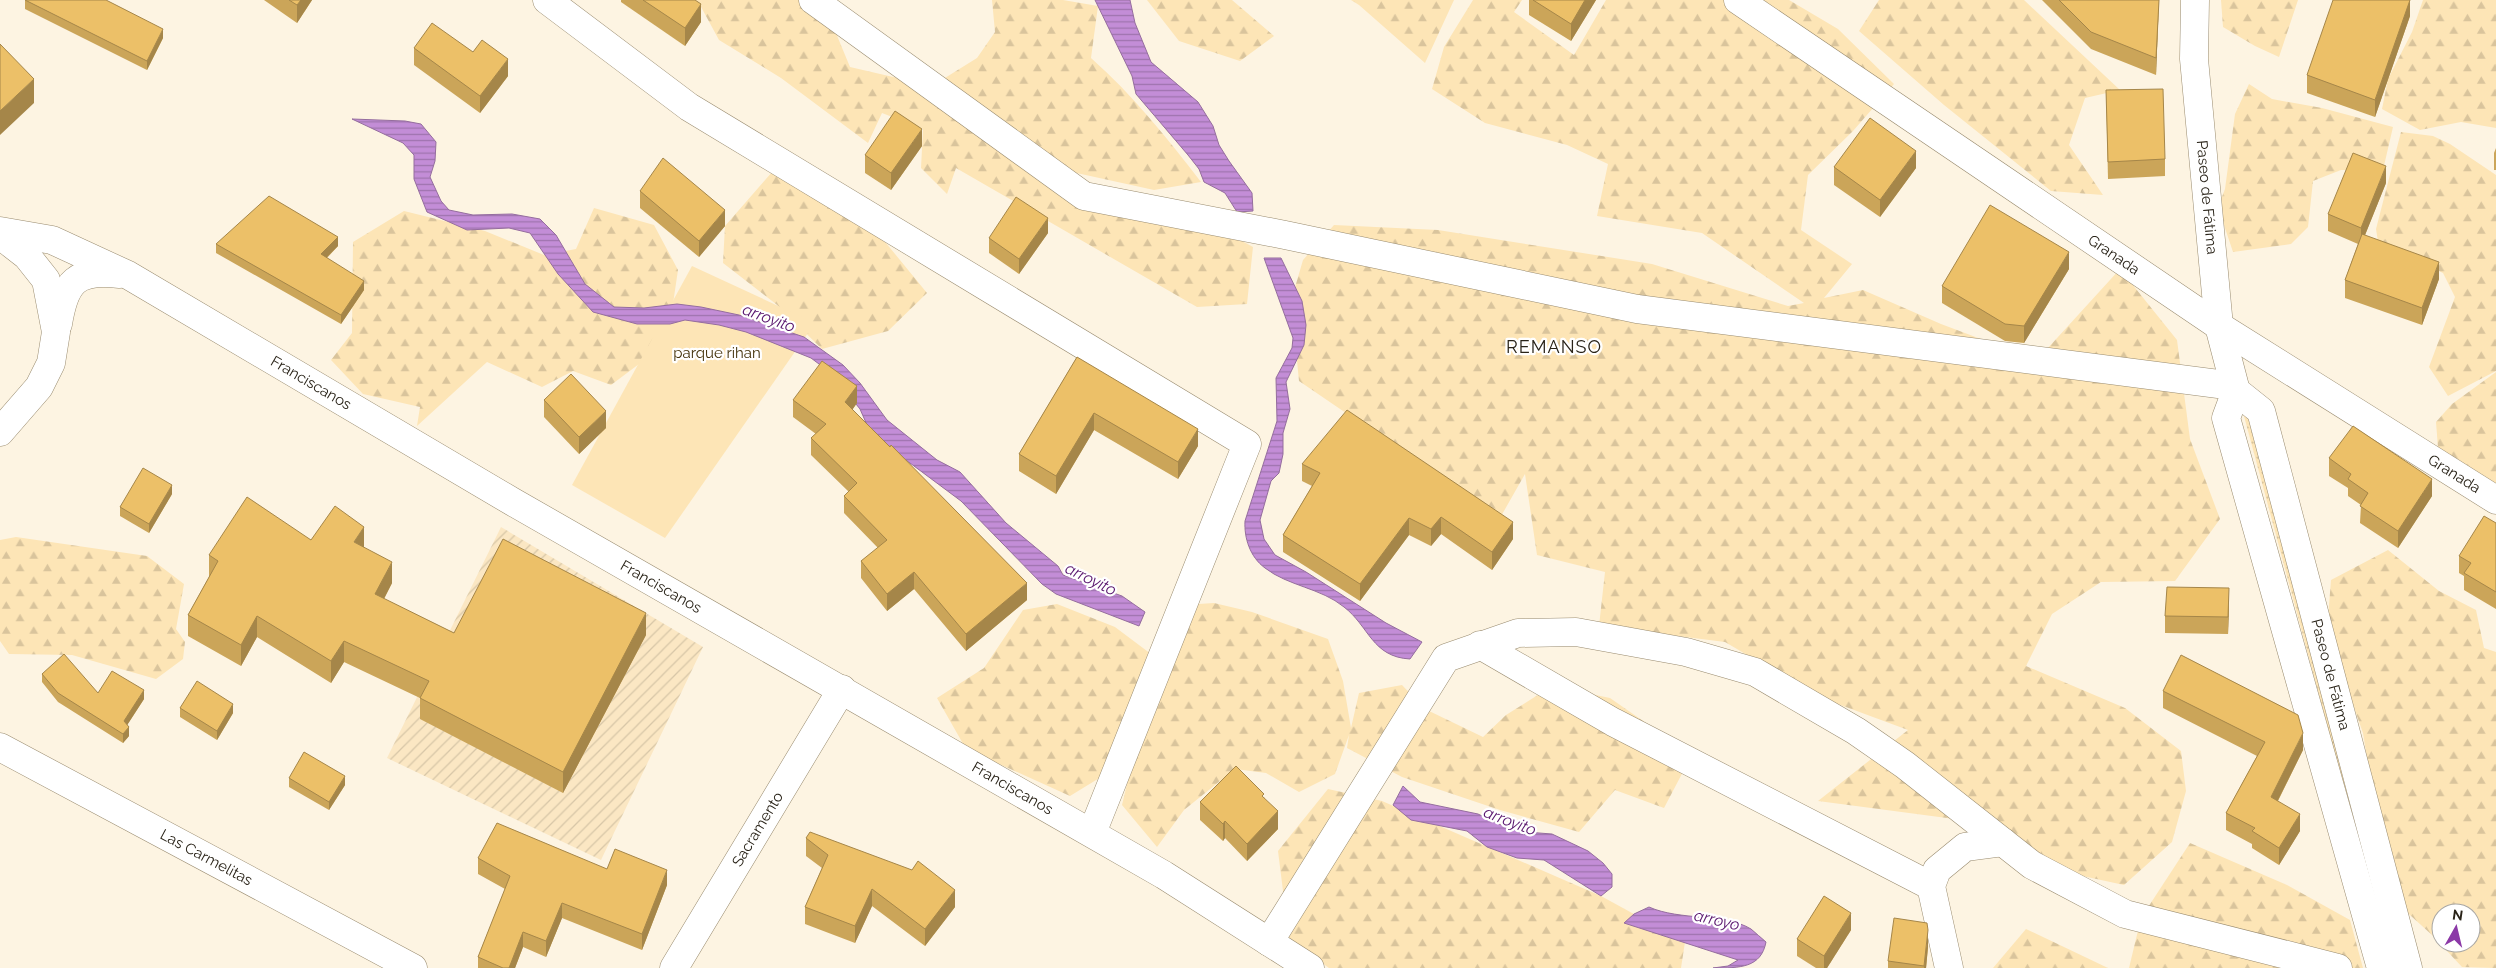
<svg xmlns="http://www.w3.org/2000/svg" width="2496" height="968" font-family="Raleway,sans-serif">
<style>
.industrial{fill:url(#industrial-furrows)}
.grass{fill:url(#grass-dots)}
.forest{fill:url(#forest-firs);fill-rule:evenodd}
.park{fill:#fde5b6}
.water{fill:url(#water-rules);stroke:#956d9e}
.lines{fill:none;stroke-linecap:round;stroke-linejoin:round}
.minor-casing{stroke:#998b6f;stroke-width:29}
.minor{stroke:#fff;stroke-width:28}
.wall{fill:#cba559}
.shaded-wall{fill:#a58649}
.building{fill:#ecc068;stroke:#a58649}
.labels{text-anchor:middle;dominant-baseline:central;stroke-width:4.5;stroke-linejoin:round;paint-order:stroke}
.street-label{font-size:15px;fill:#292318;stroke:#fff}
.park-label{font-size:15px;fill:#433109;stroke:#fff}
.water-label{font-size:16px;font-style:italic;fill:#57136c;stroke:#fff}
.quarter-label{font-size:18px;letter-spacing:1px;fill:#292318;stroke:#fff}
</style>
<defs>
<pattern id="industrial-furrows" width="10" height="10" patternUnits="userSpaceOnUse" patternTransform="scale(1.25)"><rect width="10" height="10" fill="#fbe7c3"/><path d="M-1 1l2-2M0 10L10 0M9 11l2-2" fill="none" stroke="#d7c6a7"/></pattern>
<pattern id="grass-dots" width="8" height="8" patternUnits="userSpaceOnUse" patternTransform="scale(1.25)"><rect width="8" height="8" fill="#fde5b6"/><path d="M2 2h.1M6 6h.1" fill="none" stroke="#d9c49c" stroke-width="1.8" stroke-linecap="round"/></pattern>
<pattern id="forest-firs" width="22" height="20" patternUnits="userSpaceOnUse" patternTransform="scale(1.25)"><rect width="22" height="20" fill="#fde5b6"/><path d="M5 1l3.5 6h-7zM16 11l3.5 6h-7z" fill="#d9c49c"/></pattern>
<pattern id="water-rules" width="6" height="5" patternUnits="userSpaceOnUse" patternTransform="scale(1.25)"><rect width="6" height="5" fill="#c38dd7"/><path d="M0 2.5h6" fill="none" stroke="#9e73ad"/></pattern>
</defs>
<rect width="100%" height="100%" fill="#fdf4e2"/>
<polygon class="industrial" points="501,527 703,647 601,860 387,758"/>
<polygon class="grass" points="2244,416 2248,417 2385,926 2381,926"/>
<g class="forest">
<path d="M 695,0 L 825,0 L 826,9 L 850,67 L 932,86 L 977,58 L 995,32 L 992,0 L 1063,0 L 1098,6 L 1091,58 C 1133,95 1167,138 1201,182 L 1154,190 L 1072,172 L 1063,198 L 1130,219 L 1202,219 L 1253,247 L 1247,304 L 1197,307 L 956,168 L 947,194 L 921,168 L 923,129 L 882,113 L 868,143 L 781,78 L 719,40 L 700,5 Z"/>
<polygon points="1147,0 1232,0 1274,36 1240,61 1179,41"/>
<polygon points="1351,0 1454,0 1425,63 1359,5"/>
<polygon points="1473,0 1522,0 1514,12 1574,55 1606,0 1789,0 1838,29 1894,84 1853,131 1808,175 1801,230 1852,264 1824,298 1863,290 1941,324 2037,360 2120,269 2177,340 2190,439 2220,519 2175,581 2101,582 2052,614 2026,666 2125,708 2181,751 2186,791 2172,842 2124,885 2032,865 1962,820 1818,801 1908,730 1819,697 1725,642 1599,626 1605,572 1537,555 1525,474 1500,518 1299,381 1291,301 1303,260 1334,225 1438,230 1652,264 1788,306 1804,303 1702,233 1597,216 1608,164 1567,145 1485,123 1432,89 1444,47"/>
<polygon points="1879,0 2024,0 2120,90 2085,98 2069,145 2103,195 2051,191 1944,105 1859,31"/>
<polygon points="2221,0 2298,0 2279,57 2255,46 2223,27"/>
<polygon points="2423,0 2496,0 2496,128 2461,122 2420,130 2382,109 2388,79 2412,32"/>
<polygon points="2249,84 2272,99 2322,108 2393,127 2383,170 2341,170 2313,181 2308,227 2291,244 2233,252 2218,207 2225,189 2235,114"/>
<polygon points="2401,132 2433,136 2450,144 2496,175 2496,371 2448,396 2429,367 2455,297 2443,273 2413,259 2379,248 2376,229"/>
<polygon points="780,163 886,243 927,293 888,331 822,349 776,304 723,263 725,226"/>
<polygon points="594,208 654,225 678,270 670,324 639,364 611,385 573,371 542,387 487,362 417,426 420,407 363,394 331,360 352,333 353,242 404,211 485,231 544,255 576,249"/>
<polygon points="2496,372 2496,484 2438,448 2436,422 2452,404"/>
<polygon points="16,537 147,556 184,584 176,629 185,642 183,659 156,679 72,655 9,654 0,641 0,540"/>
<path d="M 2388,550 L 2439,591 L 2476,610 L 2484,648 L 2496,652 L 2496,968 L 2462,967 L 2432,935 L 2389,896 L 2363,733 L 2327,631 L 2331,580 ZM 2441,913 L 2471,913 L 2471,943 L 2441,943 Z"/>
<polygon points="1214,603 1252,612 1328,639 1343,681 1351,728 1359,693 1402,685 1425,709 1483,737 1506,715 1552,686 1610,698 1669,739 1685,768 1664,808 1615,790 1579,832 1500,810 1402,777 1347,748 1349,735 1335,774 1299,792 1266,773 1235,769 1184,810 1157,847 1122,805 1138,738 1183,605"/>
<polygon points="1057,604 1115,627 1151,654 1119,766 1070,796 966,749 937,698 984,668 1023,610"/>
<polygon points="1328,789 1382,801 1601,896 1685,942 1681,968 1329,968 1289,939 1278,851"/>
<polygon points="2190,843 2287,885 2350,920 2363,968 2129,968 2141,918"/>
<polygon points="2026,929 2108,968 1993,968"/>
</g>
<polygon class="park" points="692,266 815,323 665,538 572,485"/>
<g class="water">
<polygon points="1095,0 1130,0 1135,23 1151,62 1198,102 1213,126 1219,145 1229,161 1252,193 1253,211 1237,212 1225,193 1204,182 1199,169 1188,155 1136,94 1132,76"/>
<polygon points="352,119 405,121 421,124 436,142 435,161 430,177 441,201 449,210 473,215 512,214 540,219 556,235 585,284 614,307 644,308 677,304 701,307 739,315 804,337 843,365 860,383 887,420 937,460 960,472 1006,523 1058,566 1063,575 1122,596 1145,612 1139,626 1056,594 1042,584 961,501 871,434 860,409 831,373 811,358 746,332 719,325 685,320 670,324 637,324 593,312 558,274 530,233 509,228 467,230 427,212 414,179 414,155 403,143"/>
<path d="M 1264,258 L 1281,258 L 1302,301 L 1306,325 L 1304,345 L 1286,382 L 1290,409 L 1283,433 L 1283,454 L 1279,473 L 1271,481 L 1260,520 L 1264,539 L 1275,555 L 1306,572 L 1386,623 L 1422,642 L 1410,659 C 1372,657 1369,626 1344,607 C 1321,588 1288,586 1265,568 C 1250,557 1244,538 1245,521 L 1277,421 L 1276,378 L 1292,348 L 1293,338 Z"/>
<polygon points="1403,786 1420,802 1478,814 1501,825 1526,832 1552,834 1588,851 1603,863 1612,874 1612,887 1601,896 1544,860 1517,858 1487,847 1467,831 1411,820 1393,805"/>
<path d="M 1649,907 C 1680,921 1725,913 1751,929 C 1756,933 1761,938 1766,942 C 1761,968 1740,968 1713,968 L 1728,966 L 1738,960 L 1624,923 L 1634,914 Z"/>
</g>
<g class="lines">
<defs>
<g id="minor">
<polyline points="547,0 689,107 1247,444 1092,833"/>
<polyline points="813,0 1084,196 1285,235 1637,309 2234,386"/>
<path id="s1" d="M 1738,0 L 2219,326 L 2496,500"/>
<path id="s2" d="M 2195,0 L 2194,59 L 2219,326 L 2236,391 L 2261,411 L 2408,968"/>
<path id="s3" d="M 0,231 L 52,240 L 128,275 L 513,502 L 1164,875 L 1310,968"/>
<polyline points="0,235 27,256 46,280 56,332 51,363 39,387 0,432"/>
<path d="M 58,324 C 65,281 76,269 120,274"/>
<polyline points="2236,391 2226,418 2381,968"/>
<polyline points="1480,645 1613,722 1931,886"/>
<path id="s4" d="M 0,747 L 413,968"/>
<polyline points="1269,942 1446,658 1518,633 1576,632 1686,652 1755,672 1856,731 1905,765 2032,865 2125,914 2338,968"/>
<path id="s5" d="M 674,968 L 842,689"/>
<polyline points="1949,968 1931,886 1937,870 1965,847 2003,842"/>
</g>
</defs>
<use href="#minor" class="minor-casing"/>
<use href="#minor" class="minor"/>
</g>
<g class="wall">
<polygon points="25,0 163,38 147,70 25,9"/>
<polygon points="264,0 312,0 297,23"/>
<polygon points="621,0 695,0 701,22 685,46 621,2"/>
<polygon points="1529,0 1596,0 1571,41 1529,15"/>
<polygon points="2042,0 2159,0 2156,75 2091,49"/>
<polygon points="2410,0 2410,16 2375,117 2307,93 2307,75"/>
<polygon points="414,48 508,76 480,113 414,65"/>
<polygon points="2106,90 2165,159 2165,176 2108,179"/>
<polygon points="922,146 891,190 865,173 865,155"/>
<polygon points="2496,148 2496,170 2494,170 2494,153"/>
<polygon points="1834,167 1916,168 1880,217 1834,185"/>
<polygon points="2386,183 2365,235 2439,279 2422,325 2345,298 2345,280 2358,244 2328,231 2328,214"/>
<polygon points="640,191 725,226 699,257 640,208"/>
<polygon points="1048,233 1019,274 989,253 989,238"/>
<polygon points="216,244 338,246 327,258 364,290 341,324 216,253"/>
<polygon points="2069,269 2024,343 2005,341 1942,303 1942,286"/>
<polygon points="1077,357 1198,446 1178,479 1094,430 1056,494 1019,471 1019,454"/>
<polygon points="544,400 606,428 579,454 544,417"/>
<polygon points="793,400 857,403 852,410 1027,600 966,651 914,589 887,611 861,578 861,561 878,548 844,513 844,496 849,492 811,455 811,438 816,434 793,417"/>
<polygon points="2329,458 2432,496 2398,548 2360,523 2361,505 2348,496 2348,488 2329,476"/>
<polygon points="1302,464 1513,539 1492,570 1441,534 1431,546 1409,535 1360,601 1283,552 1283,535 1312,486 1302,481"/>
<polygon points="172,494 149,533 120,516 120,507"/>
<polygon points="2496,523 2496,609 2464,590 2464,576 2459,573 2459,556"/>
<polygon points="311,540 364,547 392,583 384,599 454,633 646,635 563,793 420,719 420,698 344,662 331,683 257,637 241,666 188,636 188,615 209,577 209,555"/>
<polygon points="2229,606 2228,634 2165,633 2165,616"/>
<polygon points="42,674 98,693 144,699 127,725 129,736 123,743 58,702 42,682"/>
<polygon points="2163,691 2303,750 2278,801 2300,831 2279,865 2252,848 2252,844 2226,830 2226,813 2257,756 2163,708"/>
<polygon points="180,708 233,713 217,740 180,717"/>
<polygon points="289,778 345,785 329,810 289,787"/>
<polygon points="1264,797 1278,829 1247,861 1225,838 1223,841 1200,820 1200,802"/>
<polygon points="806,838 955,907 925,946 872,906 855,943 805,924 805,907 822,868 806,856"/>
<polygon points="478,858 607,869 667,885 642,950 562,918 546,957 523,947 515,968 478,968 478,957 505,889 478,874"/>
<polygon points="1851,930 1827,968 1816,968 1797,956 1797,939"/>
<polygon points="1928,947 1926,968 1888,968 1888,961"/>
</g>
<g class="shaded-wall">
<polygon points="301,0 312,0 297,23 297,5"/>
<polygon points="1585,0 1596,0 1571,41 1571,24"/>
<polygon points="2159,0 2156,75 2156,58"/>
<polygon points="2410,0 2410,16 2375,117 2375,100"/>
<polygon points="701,4 701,22 685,46 685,28"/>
<polygon points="163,29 163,38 147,70 147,61"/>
<polygon points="508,59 508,76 480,113 480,96"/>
<polygon points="34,79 34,103 0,135 0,111"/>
<polygon points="922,129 922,146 891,190 891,173"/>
<polygon points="1916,151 1916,168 1880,217 1880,200"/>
<polygon points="2386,166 2386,183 2361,245 2361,228"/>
<polygon points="725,210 725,226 699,257 699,241"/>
<polygon points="1048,218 1048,233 1019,274 1019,259"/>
<polygon points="338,237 338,246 321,263 321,254"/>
<polygon points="2069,252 2069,269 2024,343 2024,326"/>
<polygon points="2439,262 2439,279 2422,325 2422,308"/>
<polygon points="364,281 364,290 341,324 341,315"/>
<polygon points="857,386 857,403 845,420 845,402"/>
<polygon points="606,411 606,428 579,454 579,437"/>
<polygon points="1094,413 1094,430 1056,494 1056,476"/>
<polygon points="1198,429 1198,446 1178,479 1178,462"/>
<polygon points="2432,479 2432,496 2398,548 2398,531"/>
<polygon points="172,485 172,494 149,533 149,524"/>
<polygon points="1441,517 1441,534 1431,546 1431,529"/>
<polygon points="1409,518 1409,535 1360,601 1360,584"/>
<polygon points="1513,522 1513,539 1492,570 1492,552"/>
<polygon points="364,527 364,548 354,542"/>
<polygon points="392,562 392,583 375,616 375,594"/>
<polygon points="914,572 914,589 887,611 887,594"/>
<polygon points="1027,583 1027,600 966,651 966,634"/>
<polygon points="2229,588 2229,606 2228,634 2228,617"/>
<polygon points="646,613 646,635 563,793 563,772"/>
<polygon points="257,616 257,637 241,666 241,645"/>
<polygon points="344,641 344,662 331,683 331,661"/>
<polygon points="144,690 144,699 124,730 124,721"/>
<polygon points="233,704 233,713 217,740 217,731"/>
<polygon points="129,727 129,736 123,743 123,734"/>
<polygon points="2303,733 2303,750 2271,814 2271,797"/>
<polygon points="345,776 345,785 329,810 329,802"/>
<polygon points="1278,811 1278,829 1247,861 1247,844"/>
<polygon points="2300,814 2300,831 2279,865 2279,848"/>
<polygon points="1225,821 1225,838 1223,841 1223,824"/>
<polygon points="667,870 667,885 642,950 642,934"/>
<polygon points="872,889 872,906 855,943 855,926"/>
<polygon points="955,890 955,907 925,946 925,929"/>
<polygon points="562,903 562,918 546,957 546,941"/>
<polygon points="1851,913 1851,930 1827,968 1824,968 1824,956"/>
<polygon points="1928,930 1928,947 1926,968 1924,968"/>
<polygon points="523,932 523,947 515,968 509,968"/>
</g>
<g class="building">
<polygon points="25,0 106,0 163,29 147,61"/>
<polygon points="289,0 301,0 297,5"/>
<polygon points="643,0 695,0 701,4 685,28"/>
<polygon points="1533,0 1585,0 1571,24"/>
<polygon points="2059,0 2159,0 2156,58 2091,32"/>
<polygon points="2333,0 2410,0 2375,100 2307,75"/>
<polygon points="432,23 473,52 482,40 508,59 480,96 414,48"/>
<polygon points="0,44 34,79 0,111"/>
<polygon points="2163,89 2165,159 2108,162 2106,90"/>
<polygon points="895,111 922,129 891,173 865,155"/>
<polygon points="1870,118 1916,151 1880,200 1834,167"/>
<polygon points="2353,153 2386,166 2361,228 2328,214"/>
<polygon points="663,158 725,210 699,241 640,191"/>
<polygon points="269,196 338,237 321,254 364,281 341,315 216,244"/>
<polygon points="1016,197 1048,218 1019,259 989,238"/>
<polygon points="1990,205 2069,252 2024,326 2005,324 1942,286"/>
<polygon points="2362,234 2439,262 2422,308 2345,280"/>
<polygon points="1077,357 1198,429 1178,462 1094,413 1056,476 1019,454"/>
<polygon points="822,361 857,386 845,402 890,447 891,445 1027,583 966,634 914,572 887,594 861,561 887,540 844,496 857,483 811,438 826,424 793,400"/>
<polygon points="571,374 606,411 579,437 544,400"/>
<polygon points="1347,410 1513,522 1492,552 1441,517 1431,529 1409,518 1360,584 1283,535 1320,473 1302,464"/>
<polygon points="2353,426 2432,479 2398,531 2360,506 2368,493 2348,479 2351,474 2329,458"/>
<polygon points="143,468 172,485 149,524 120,507"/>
<polygon points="247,497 311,540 335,506 364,527 354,542 392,562 375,594 454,633 503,539 646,613 563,772 420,698 429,681 344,641 331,661 257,616 241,645 188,615 218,561 209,555"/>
<polygon points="2484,516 2496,523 2496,592 2464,573 2471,563 2459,556"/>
<polygon points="2167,587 2229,588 2228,617 2165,616"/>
<polygon points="64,654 98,693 112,671 144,690 124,721 129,727 123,734 58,693 42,674"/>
<polygon points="2181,655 2298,715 2303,733 2271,797 2300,814 2279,848 2252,831 2255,828 2226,813 2265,742 2163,691"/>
<polygon points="197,681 233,704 217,731 180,708"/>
<polygon points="304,752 345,776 329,802 289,778"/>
<polygon points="1236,766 1264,794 1262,796 1278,811 1247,844 1225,821 1223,824 1200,802"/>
<polygon points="497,823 607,869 615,849 667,870 642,934 562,903 546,941 523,932 509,968 503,968 478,957 510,876 478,858"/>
<polygon points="810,832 912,870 918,861 955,890 925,929 872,889 855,926 805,907 828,855 806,838"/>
<polygon points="1824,896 1851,913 1824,956 1797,939"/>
<polygon points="1894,918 1927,923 1928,930 1924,966 1888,961"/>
</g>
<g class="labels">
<g class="street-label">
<text stroke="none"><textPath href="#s2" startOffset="198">Paseo de Fátima</textPath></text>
<text stroke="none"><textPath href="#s1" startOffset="454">Granada</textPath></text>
<text stroke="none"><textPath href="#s3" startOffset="349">Franciscanos</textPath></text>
<text stroke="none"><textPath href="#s1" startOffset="859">Granada</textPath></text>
<text stroke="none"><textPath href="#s3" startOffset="754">Franciscanos</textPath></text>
<text stroke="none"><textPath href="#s2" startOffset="699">Paseo de Fátima</textPath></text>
<text stroke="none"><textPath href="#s3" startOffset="1159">Franciscanos</textPath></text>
<text stroke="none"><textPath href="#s5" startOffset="162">Sacramento</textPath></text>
<text stroke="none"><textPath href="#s4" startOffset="234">Las Carmelitas</textPath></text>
</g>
<g class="park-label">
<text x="717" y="353">parque rihan</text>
</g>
<g class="water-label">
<text transform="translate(769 318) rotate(20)">arroyito</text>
<text transform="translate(1091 579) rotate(26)">arroyito</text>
<text transform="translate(1510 821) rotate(21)">arroyito</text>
<text transform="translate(1717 920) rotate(13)">arroyo</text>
</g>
<g class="quarter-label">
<text x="1554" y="346">REMANSO</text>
</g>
</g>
<g transform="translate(2456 928) rotate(8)"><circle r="24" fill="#ffffff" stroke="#a9a7a3"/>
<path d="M0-4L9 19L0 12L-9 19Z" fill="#8b38a7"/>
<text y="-8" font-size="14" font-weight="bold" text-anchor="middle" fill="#292318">N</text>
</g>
</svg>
